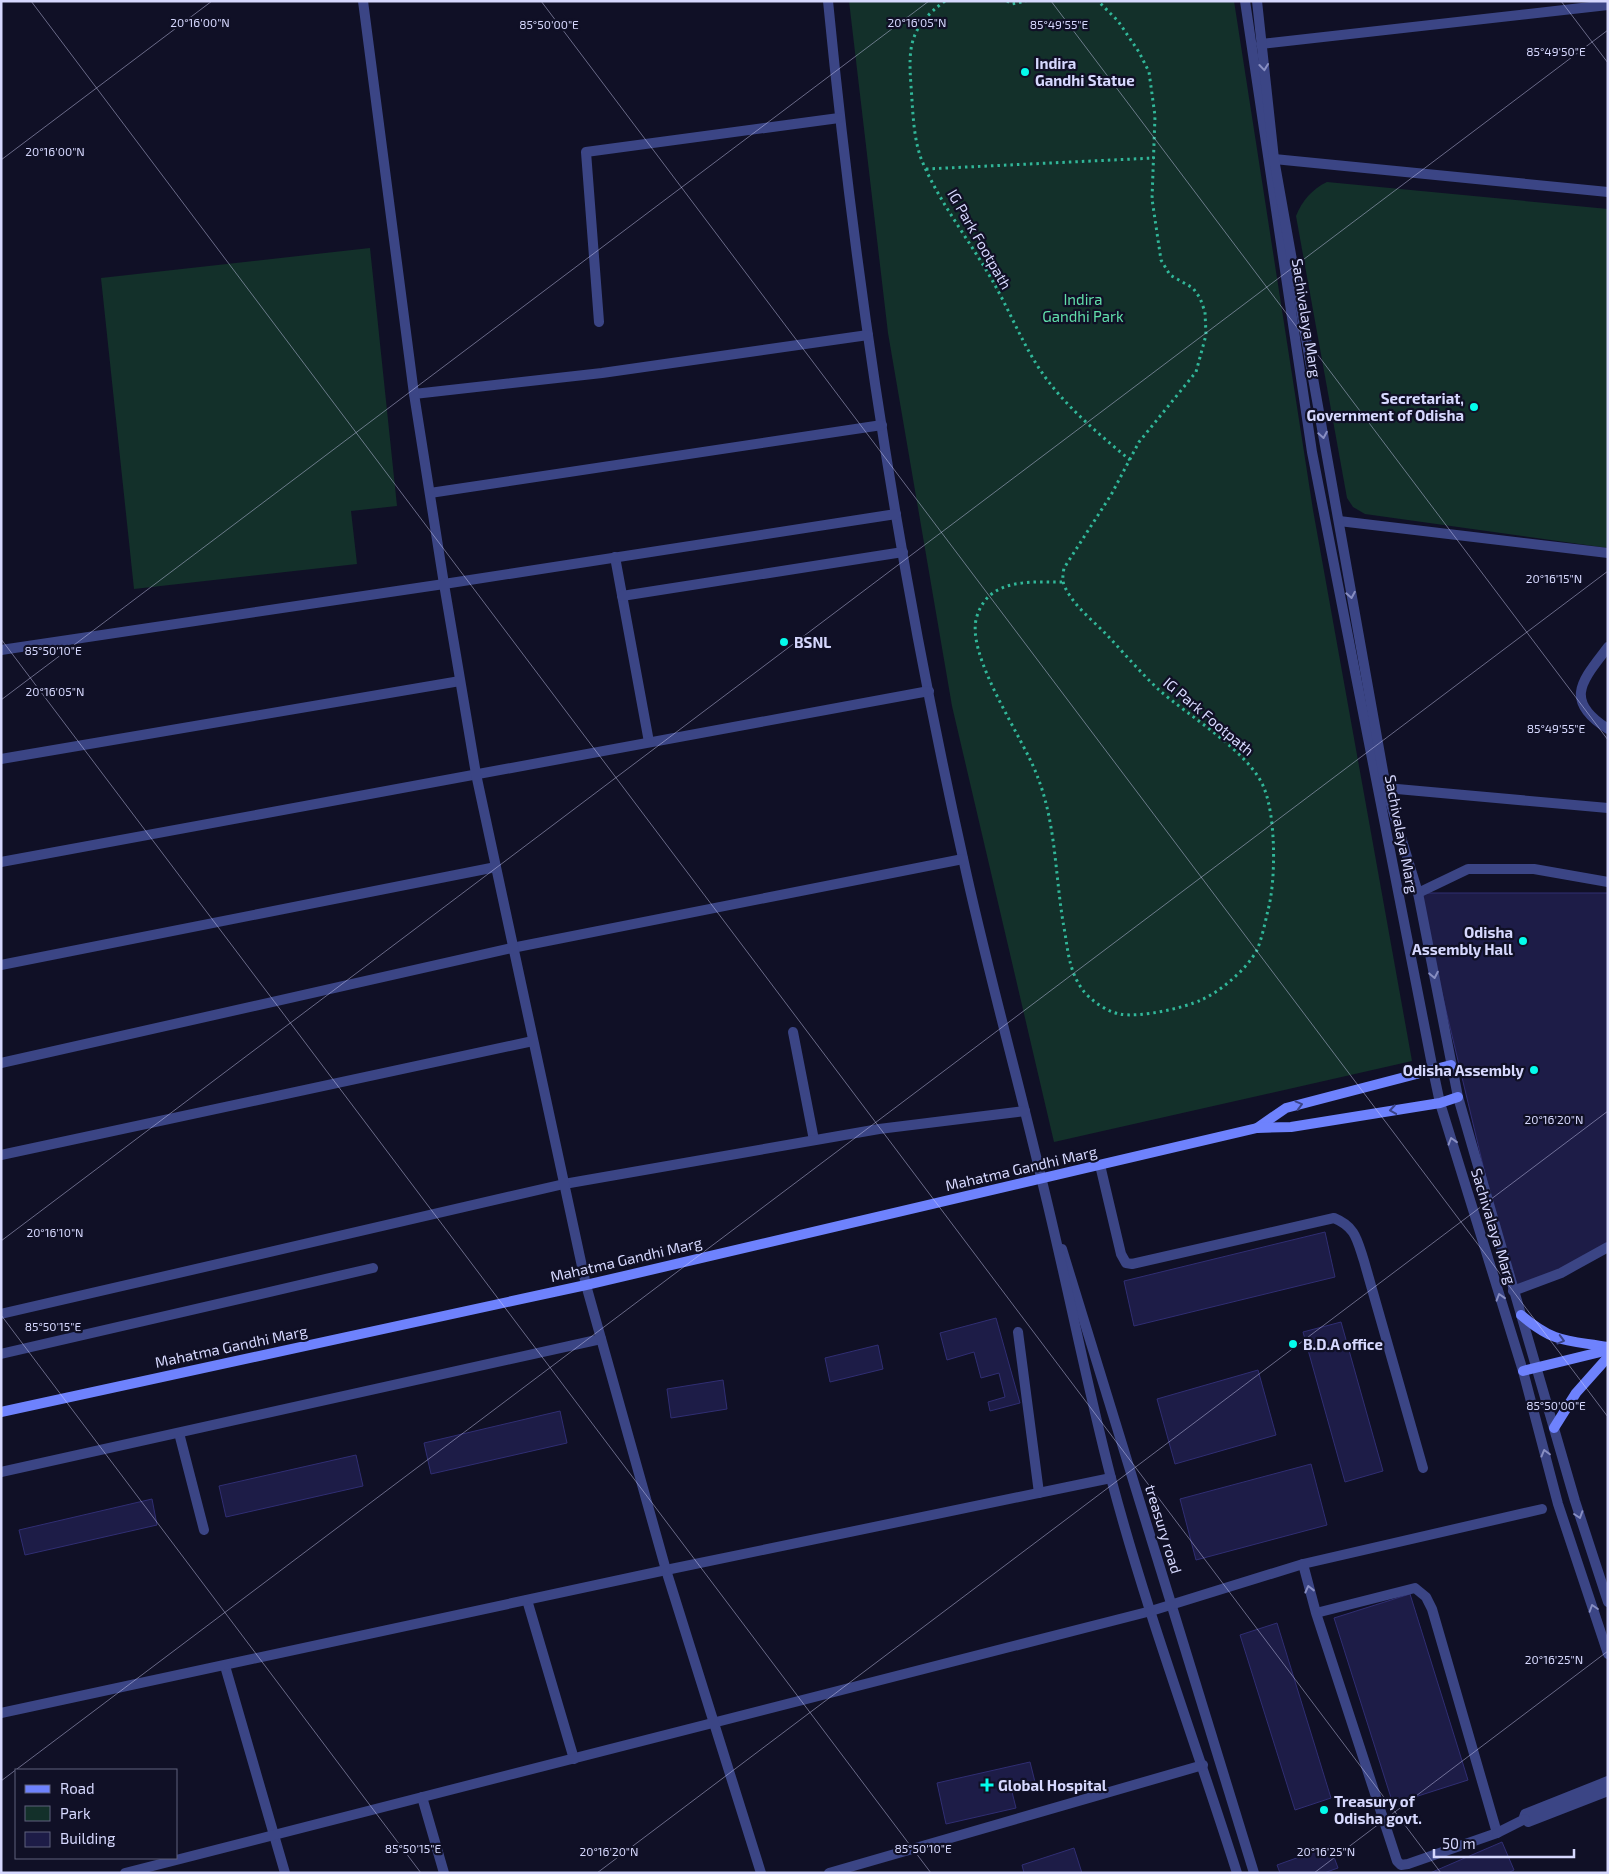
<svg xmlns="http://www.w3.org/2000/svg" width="1609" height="1874" font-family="'Exo 2',sans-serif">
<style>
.green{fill:#13302a}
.building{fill:#1d1c47;stroke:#302e73}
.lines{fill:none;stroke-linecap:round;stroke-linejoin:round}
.path{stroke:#31b799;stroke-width:3;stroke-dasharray:2.5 4;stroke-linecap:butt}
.service{stroke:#3b4585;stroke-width:10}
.minor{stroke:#3b4585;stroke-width:10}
.tertiary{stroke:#3b4585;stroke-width:10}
.secondary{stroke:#6e82fd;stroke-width:10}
.oneway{stroke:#888ec2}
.oneway2{stroke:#3a4387}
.ticks{fill:none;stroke:#d6d8fe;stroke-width:1;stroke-opacity:0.45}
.poi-dot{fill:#04fcec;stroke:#101026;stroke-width:2}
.labels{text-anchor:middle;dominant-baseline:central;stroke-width:4.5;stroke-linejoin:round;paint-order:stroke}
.poi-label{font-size:15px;font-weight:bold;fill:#d6d8fe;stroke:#101026;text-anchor:start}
.street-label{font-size:15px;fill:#d6d8fe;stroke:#101026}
.park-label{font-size:15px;fill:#61dfab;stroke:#101026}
.ticks-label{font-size:12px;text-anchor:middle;fill:#d6d8fe;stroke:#101026;stroke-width:4.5;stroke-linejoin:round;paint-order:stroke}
</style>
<rect width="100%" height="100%" fill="#101026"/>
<g class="green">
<polygon points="849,1 1234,1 1313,510 1412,1061 1054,1142 952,706 888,333"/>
<path d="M 1327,182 L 1608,209 L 1608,548 L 1365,514 L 1353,507 L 1347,498 L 1296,216 C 1302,201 1312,189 1327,182 Z"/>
<polygon points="370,248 397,506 351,511 357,564 134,589 101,278"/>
</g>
<g class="building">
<polygon points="1418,893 1608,893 1608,1247 1513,1291"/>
<polygon points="1325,1232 1335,1277 1134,1326 1124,1281"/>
<polygon points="996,1318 1020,1403 990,1411 988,1402 1005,1397 999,1373 981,1378 974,1352 947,1360 940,1333"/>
<polygon points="1341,1322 1383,1471 1345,1482 1303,1332"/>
<polygon points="878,1345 883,1369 830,1382 825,1358"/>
<polygon points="1258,1370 1276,1435 1175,1464 1157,1399"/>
<polygon points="723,1380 727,1409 671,1418 667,1389"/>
<polygon points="560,1411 567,1443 431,1474 424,1443"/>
<polygon points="356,1455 363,1486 226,1517 219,1486"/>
<polygon points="1311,1464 1327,1525 1196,1560 1180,1499"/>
<polygon points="152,1499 157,1525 25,1555 19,1530"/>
<polygon points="1410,1594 1468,1780 1393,1804 1334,1618"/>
<polygon points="1277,1623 1331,1798 1295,1810 1240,1635"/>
<polygon points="1030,1762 1035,1782 1011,1788 1016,1808 946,1824 937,1783"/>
<polygon points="1502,1842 1514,1870 1508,1873 1430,1873"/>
<polygon points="1330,1846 1338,1868 1324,1873 1280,1873 1277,1865"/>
<polygon points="1074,1848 1082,1873 1024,1873 1022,1865"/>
</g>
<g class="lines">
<g class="path">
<path d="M 945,1 C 910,27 908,45 911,86 C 913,111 913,138 922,161 C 941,206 974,246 997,289 C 1014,320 1026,352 1048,381 C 1071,411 1101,436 1130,460"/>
<polyline points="1007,1 1012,4 1026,1"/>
<polyline points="926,169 1154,158"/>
<path d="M 1062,582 C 1030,582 989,578 977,616 C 964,655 1024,738 1038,778 C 1057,827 1055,882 1065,933 C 1068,953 1070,972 1082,989 C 1090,1000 1107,1012 1120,1014 C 1139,1018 1184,1008 1201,1000 C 1220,992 1247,969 1257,950 C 1262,938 1265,923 1268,910 C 1276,881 1276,817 1264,788 C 1250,752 1188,716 1158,689 C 1140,672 1123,652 1106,634 C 1091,619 1072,604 1064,585 C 1062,579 1063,574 1064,568 L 1111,495 L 1139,442 L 1196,372 L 1206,335 L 1205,312 L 1200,298 L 1193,288 L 1170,275 L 1161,260 L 1152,199 L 1155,116 L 1149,72 L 1139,52 L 1118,21 L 1098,1"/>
</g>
<g class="service">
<polyline points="1261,44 1608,5"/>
<polyline points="1274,159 1608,192"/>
<polyline points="1339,521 1608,553"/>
<path d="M 1608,647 C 1583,680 1562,700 1608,729"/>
<polyline points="1386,788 1608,808"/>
<polyline points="1418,893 1468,869 1534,869 1608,882"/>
<path d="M 1100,1165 L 1121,1254 L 1126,1263 L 1132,1264 L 1334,1218 C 1356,1227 1357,1240 1364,1261 L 1423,1468"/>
<polyline points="1062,1249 1254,1873"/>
<polyline points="1513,1291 1561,1273 1608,1247"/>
<polyline points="1303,1564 1316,1613 1397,1861 1401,1865 1408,1864 1497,1833 1432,1609 1426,1597 1415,1588 1316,1613"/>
<polyline points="1608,1781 1525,1814 1524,1817 1528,1822 1608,1791"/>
<polyline points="1497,1833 1525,1819"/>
</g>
<g class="minor">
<path d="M 828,1 C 856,289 900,576 963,858 C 986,965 1016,1071 1041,1177 C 1066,1277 1085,1378 1111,1478 C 1146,1611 1195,1741 1237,1873"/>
<polyline points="599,322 586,152 839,118"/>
<polyline points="414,394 602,373 868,335"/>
<polyline points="430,493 882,425"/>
<polyline points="615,557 649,742"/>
<polyline points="622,596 903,552"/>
<polyline points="1,650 444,584 414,394 363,1"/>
<polyline points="1,759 460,681"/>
<polyline points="1,862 929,691"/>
<polyline points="1,965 496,867"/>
<polyline points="793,1032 814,1140"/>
<polyline points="1,1063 512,948 963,859"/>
<polyline points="1,1155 533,1041"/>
<polyline points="1,1314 564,1184 879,1129 1025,1111"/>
<polyline points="1018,1332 1039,1493"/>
<polyline points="1,1354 373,1268"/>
<polyline points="179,1433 204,1530"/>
<polyline points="1,1472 601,1339"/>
<polyline points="527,1600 574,1759"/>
<polyline points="225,1666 285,1873"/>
<polyline points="1,1713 666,1570 1111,1478"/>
<polyline points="422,1797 444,1873"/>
<polyline points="125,1873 1151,1611 1303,1564 1542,1509"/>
<polyline points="761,1873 666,1570 586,1285 476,774 444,584 896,514"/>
<polyline points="829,1873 1203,1765"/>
</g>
<g class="tertiary">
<polyline points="1245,1 1312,452 1433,1070 1440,1103 1523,1371 1558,1504 1608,1654"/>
<polyline points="1257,1 1274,159 1386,788 1418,893 1458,1097 1575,1501 1608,1602"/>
</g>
<g class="secondary">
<polyline points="1257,1128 1286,1108 1451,1065"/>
<path d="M 1521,1315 C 1555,1344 1567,1340 1608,1347"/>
<polyline points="1523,1371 1608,1350"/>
<polyline points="1,1412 586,1285 1257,1128 1291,1127 1440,1103 1458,1097"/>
<polyline points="1554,1428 1576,1393 1608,1357"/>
</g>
</g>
<defs><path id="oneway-chevron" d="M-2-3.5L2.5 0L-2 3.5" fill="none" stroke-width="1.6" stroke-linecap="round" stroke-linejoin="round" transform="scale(1.25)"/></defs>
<g class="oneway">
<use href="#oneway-chevron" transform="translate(1264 67) rotate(84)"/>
<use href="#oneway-chevron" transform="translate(1323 435) rotate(80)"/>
<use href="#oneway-chevron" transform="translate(1351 595) rotate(80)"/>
<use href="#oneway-chevron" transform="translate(1434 975) rotate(79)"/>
<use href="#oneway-chevron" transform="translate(1452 1141) rotate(-107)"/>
<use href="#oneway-chevron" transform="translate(1500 1297) rotate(-107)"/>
<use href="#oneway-chevron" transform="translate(1545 1453) rotate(-105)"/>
<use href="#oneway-chevron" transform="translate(1579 1515) rotate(72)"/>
<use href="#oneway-chevron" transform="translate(1309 1589) rotate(-104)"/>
<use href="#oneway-chevron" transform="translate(1593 1608) rotate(-108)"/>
</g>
<g class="oneway2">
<use href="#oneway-chevron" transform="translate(1299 1105) rotate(-15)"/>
<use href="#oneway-chevron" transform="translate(1393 1110) rotate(171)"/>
<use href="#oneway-chevron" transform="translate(1561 1340) rotate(15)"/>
</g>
<path class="ticks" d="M 31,1 L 1441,1873M 541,1 L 1608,1417M 1051,1 L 1608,740M 1561,1 L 1608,63M 1,160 L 212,1M 1,639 L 931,1873M 1,700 L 929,1M 1,1241 L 1608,30M 1,1315 L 421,1873M 1,1781 L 1608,571M 597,1873 L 1608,1111M 1314,1873 L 1608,1651"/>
<g class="poi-dot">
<circle cx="1025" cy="72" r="5"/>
<circle cx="1474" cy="407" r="5"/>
<circle cx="784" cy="642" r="5"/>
<circle cx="1523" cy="941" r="5"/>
<circle cx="1534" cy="1070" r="5"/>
<circle cx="1293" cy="1344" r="5"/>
<path d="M984.5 1777.5h5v5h5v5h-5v5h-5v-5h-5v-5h5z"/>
<circle cx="1324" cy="1810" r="5"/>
</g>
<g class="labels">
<g class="poi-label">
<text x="1035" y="63">Indira<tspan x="1035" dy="17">Gandhi Statue</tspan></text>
<text x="1464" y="398" text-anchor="end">Secretariat,<tspan x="1464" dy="17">Government of Odisha</tspan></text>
<text x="794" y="642">BSNL</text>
<text x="1513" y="932" text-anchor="end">Odisha<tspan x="1513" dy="17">Assembly Hall</tspan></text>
<text x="1524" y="1070" text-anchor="end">Odisha Assembly</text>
<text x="1303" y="1344">B.D.A office</text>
<text x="998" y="1785">Global Hospital</text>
<text x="1334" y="1801">Treasury of<tspan x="1334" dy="17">Odisha govt.</tspan></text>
</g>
<g class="street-label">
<text transform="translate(980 239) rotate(60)">IG Park Footpath</text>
<text transform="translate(1307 318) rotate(81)">Sachivalaya Marg</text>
<text transform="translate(1209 716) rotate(40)">IG Park Footpath</text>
<text transform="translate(1402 834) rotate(79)">Sachivalaya Marg</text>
<text transform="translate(1021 1168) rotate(-13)">Mahatma Gandhi Marg</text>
<text transform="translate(1494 1226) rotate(73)">Sachivalaya Marg</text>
<text transform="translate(626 1259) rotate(-13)">Mahatma Gandhi Marg</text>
<text transform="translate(231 1346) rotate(-12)">Mahatma Gandhi Marg</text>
<text transform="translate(1164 1529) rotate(73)">treasury road</text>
</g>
<g class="park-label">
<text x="1083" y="299">Indira<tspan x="1083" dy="17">Gandhi Park</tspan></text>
</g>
</g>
<g class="ticks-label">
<text x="917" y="27">20°16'05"N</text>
<text x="200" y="27">20°16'00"N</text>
<text x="1059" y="29">85°49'55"E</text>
<text x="549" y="29">85°50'00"E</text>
<text x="1556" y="56">85°49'50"E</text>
<text x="55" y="156">20°16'00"N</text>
<text x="1554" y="583">20°16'15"N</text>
<text x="53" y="655">85°50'10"E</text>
<text x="55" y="696">20°16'05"N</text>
<text x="1556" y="733">85°49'55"E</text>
<text x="1554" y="1124">20°16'20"N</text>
<text x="55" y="1237">20°16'10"N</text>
<text x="53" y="1331">85°50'15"E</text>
<text x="1556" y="1410">85°50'00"E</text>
<text x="1554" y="1664">20°16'25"N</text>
<text x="413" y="1853">85°50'15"E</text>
<text x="923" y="1853">85°50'10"E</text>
<text x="609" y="1856">20°16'20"N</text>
<text x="1326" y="1856">20°16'25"N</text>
</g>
<rect width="1609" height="1874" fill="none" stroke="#d6d8fe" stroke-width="5"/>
<rect x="15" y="1769" width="162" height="90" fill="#101026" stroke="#5f607c"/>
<rect x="25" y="1785" width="25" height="8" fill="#6e82fd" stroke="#5f607c"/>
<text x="60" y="1794" font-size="15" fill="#d6d8fe">Road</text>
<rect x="25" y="1806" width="25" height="15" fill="#13302a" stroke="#5f607c"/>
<text x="60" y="1819" font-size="15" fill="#d6d8fe">Park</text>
<rect x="25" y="1832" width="25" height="15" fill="#1d1c47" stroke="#5f607c"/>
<text x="60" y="1844" font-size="15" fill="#d6d8fe">Building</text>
<path d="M1434 1849v8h140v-8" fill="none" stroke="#d6d8fe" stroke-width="2.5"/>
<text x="1442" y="1849" font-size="15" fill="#d6d8fe" stroke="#101026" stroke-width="4" paint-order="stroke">50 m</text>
</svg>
